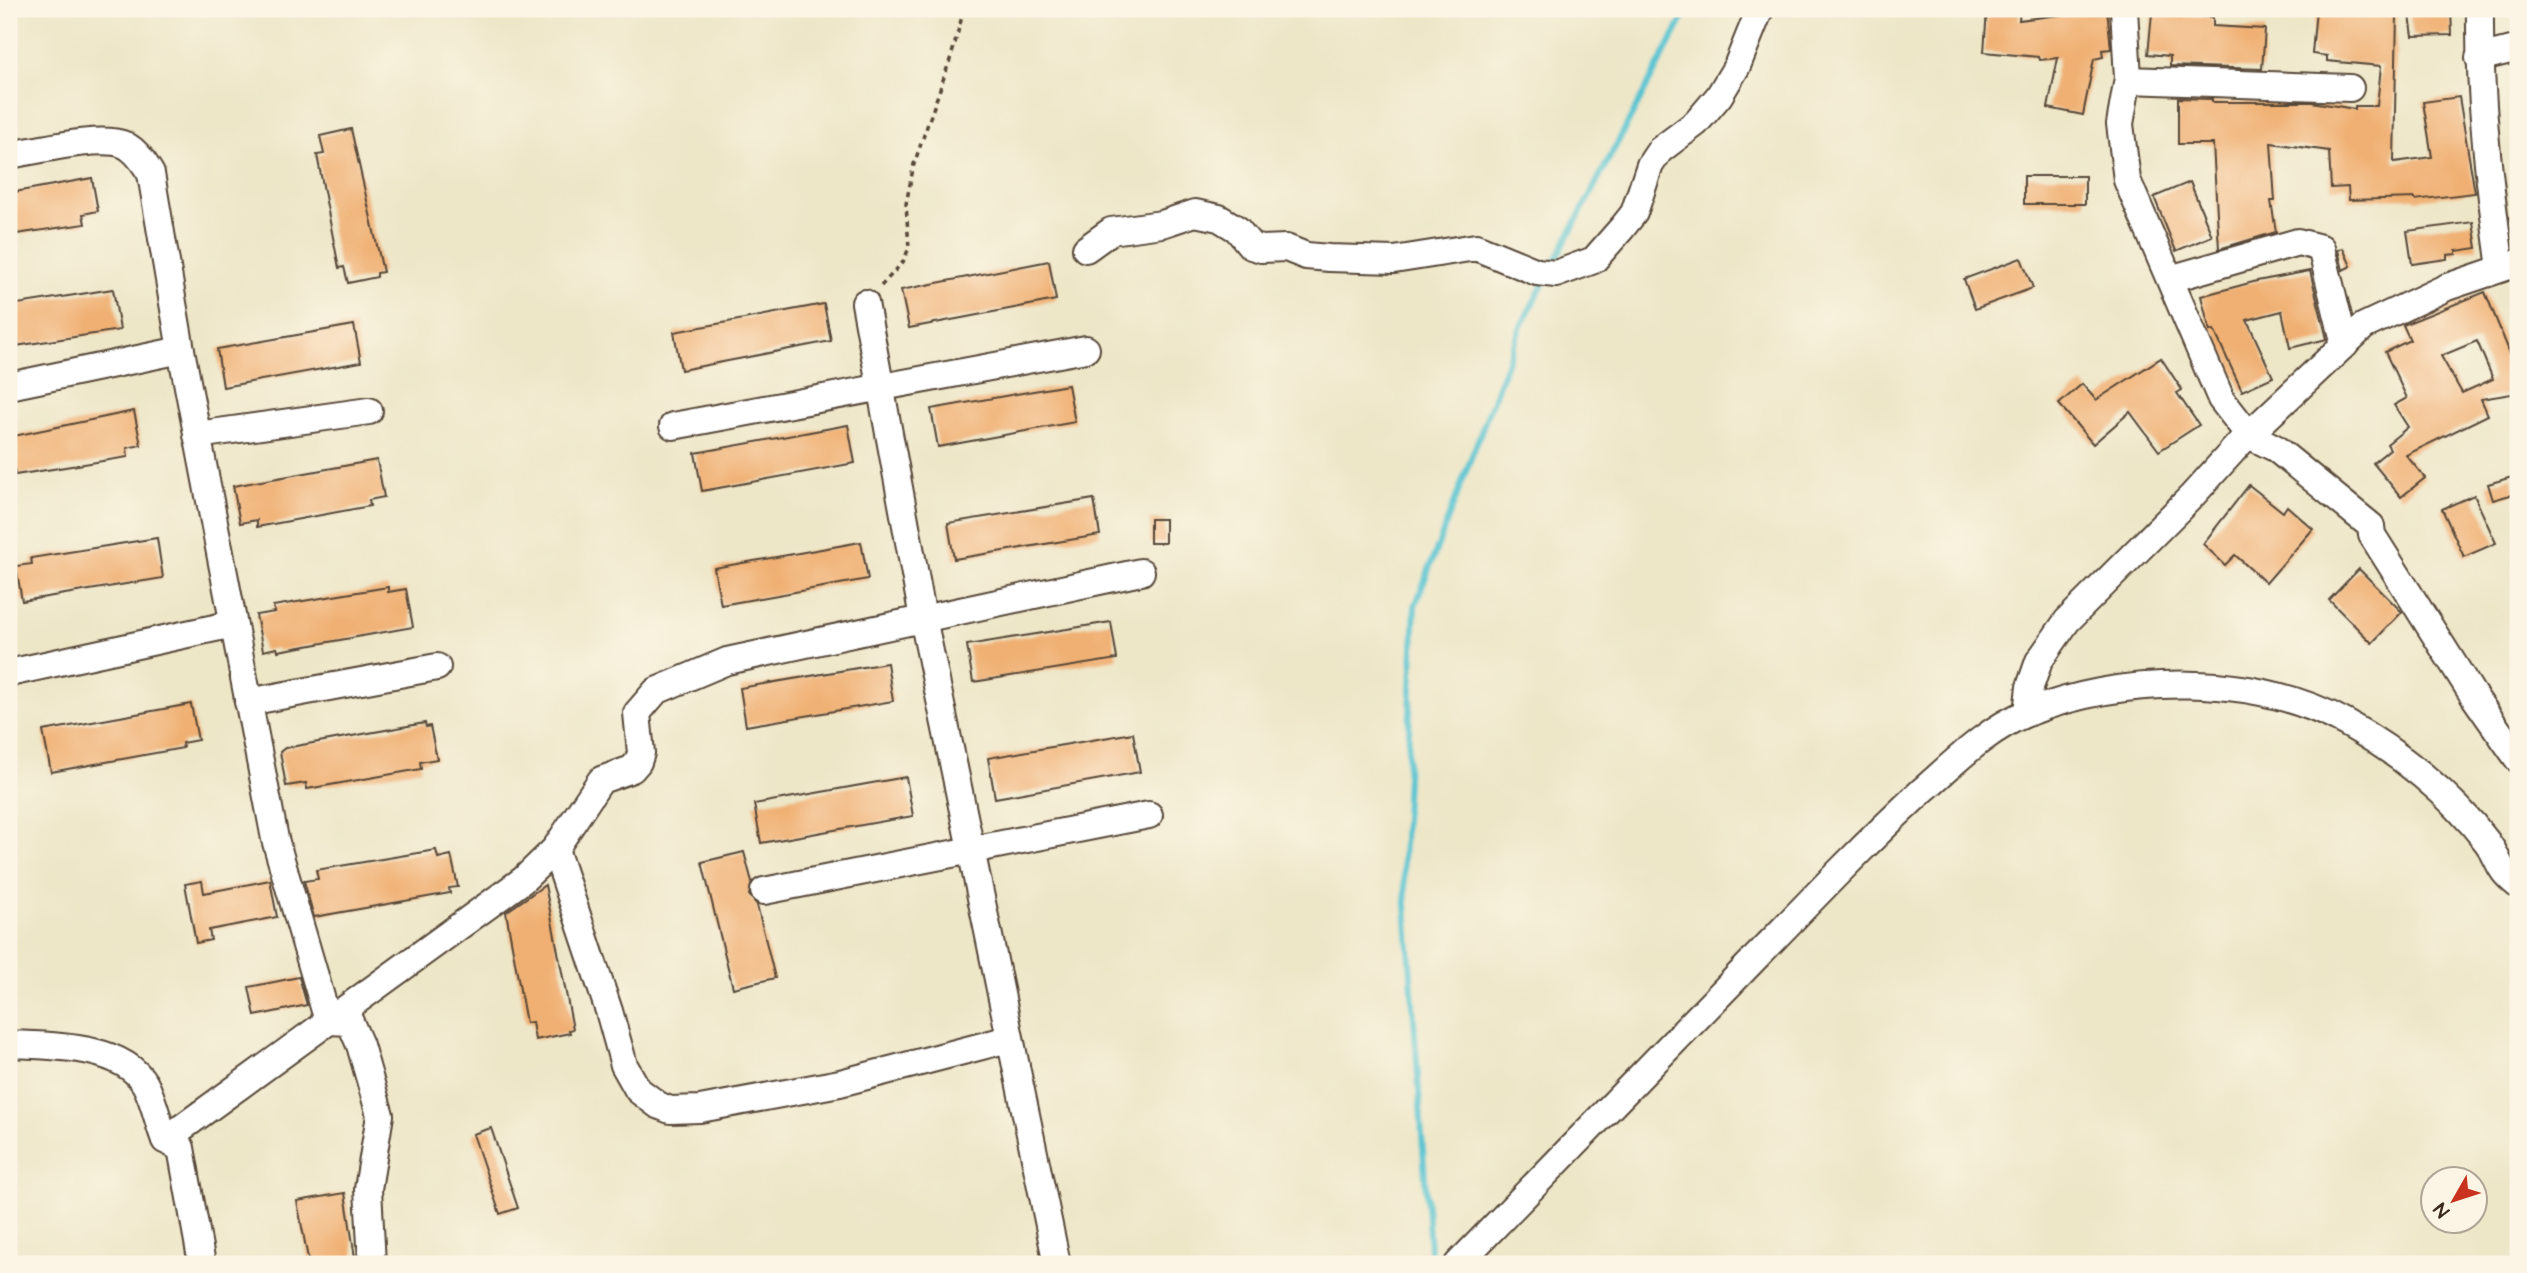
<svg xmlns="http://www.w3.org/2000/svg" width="2527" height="1273" font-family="'Architects Daughter',sans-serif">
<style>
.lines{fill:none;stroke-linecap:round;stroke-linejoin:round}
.stream{stroke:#58c4d1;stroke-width:6}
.building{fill:#f0b073;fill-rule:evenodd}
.minor-casing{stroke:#564637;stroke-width:30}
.path{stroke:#564637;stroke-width:3.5;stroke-dasharray:5 5;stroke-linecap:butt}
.minor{stroke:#fff;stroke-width:26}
</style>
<rect width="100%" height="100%" fill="#fcf5e5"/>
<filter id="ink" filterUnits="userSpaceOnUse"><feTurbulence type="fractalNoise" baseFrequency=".0143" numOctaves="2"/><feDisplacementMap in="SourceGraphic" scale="14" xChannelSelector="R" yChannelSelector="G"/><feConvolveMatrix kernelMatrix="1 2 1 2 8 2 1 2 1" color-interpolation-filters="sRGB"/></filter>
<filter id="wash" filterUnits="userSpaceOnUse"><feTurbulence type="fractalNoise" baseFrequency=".00686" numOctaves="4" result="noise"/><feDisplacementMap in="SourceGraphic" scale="28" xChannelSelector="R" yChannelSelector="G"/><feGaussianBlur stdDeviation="1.57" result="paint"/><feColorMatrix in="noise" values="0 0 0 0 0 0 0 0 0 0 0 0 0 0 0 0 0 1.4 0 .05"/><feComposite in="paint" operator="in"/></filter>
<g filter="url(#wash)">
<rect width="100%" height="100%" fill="#ede6c7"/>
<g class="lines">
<g class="stream">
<polyline points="1552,267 1688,9"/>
<polyline points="1431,1264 1403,861 1415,606 1521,326 1545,280"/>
</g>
</g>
<g id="blocks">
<g class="building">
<polygon points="1987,9 2020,9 2019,20 2107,9 2111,49 2102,50 2103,57 2094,59 2083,115 2048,108 2058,58 2040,60 2039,57 1984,52"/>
<polygon points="2316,9 2397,13 2394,162 2432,157 2423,102 2459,97 2475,193 2415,200 2415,198 2349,200 2348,187 2331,188 2329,151 2271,143 2275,201 2271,201 2276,232 2219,249 2213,144 2178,144 2178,98 2212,99 2212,102 2312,102 2355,109 2355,106 2377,106 2381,66 2327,61 2327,56 2312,54"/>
<polygon points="2409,9 2451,9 2452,35 2413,36"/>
<polygon points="2152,14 2213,17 2213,26 2265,29 2262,69 2170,66 2170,56 2148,54"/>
<polygon points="351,129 383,272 377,273 377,277 348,283 344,267 339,268 317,155 324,154 320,136"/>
<rect x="2024" y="176" width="61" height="28"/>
<polygon points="92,178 98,211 83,214 85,224 9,235 9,193"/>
<polygon points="2190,182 2212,236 2176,251 2154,197"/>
<polygon points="2473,222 2477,248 2456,251 2456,254 2447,255 2447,259 2412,264 2407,231"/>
<polygon points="2343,248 2351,266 2343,270 2338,250"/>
<polygon points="2021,258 2033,288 1975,309 1964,279"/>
<polygon points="1049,261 1056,300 909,328 901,290"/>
<polygon points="2310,271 2327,339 2290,348 2282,311 2247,320 2273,377 2242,391 2214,330 2210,331 2201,296 2257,281"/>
<polygon points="113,289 120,330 9,347 11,305"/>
<path d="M 2485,292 L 2518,373 L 2518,393 L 2481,399 L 2488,415 L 2406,455 L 2425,478 L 2401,497 L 2373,463 L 2390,449 L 2387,444 L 2408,427 L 2394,405 L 2407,398 L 2385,352 L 2410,340 L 2403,325 ZM 2477,341 L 2493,379 L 2462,393 L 2441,356 Z"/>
<polygon points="824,304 831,341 681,370 674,332"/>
<polygon points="354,325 361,362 223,387 217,349"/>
<polygon points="2161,358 2182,390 2177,393 2199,425 2159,451 2130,412 2093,444 2059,404 2082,384 2096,400"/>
<polygon points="1068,385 1075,422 938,447 931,409"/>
<polygon points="134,411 141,445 127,448 128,457 15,475 14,468 9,469 9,437"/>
<polygon points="848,425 855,463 702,491 695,453"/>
<polygon points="377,460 384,497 369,500 370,506 257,527 257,520 240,523 233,486"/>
<polygon points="2512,477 2517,493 2493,500 2488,484"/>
<polygon points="2249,485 2283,512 2287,506 2313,529 2266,583 2235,555 2225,565 2203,544"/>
<polygon points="2474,495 2496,543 2464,557 2442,509"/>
<polygon points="1094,499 1100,535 954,559 948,523"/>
<rect x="1150" y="519" width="15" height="24"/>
<polygon points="157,538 163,578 22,601 16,566 32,564 31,558"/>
<polygon points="861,542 868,579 721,605 714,568"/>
<polygon points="2359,569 2402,612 2372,643 2329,600"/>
<polygon points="388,587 388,592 406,589 413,627 278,651 277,648 263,651 256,615 275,612 273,606"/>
<polygon points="1111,622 1117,659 973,682 967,645"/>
<polygon points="887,663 893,701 746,726 740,688"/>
<polygon points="191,704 198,740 182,743 183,748 51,772 43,731"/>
<polygon points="425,723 426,727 430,726 437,759 420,762 421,769 307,789 306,783 286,786 280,752 285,748"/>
<polygon points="1133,733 1140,772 995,798 988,758"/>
<polygon points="906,777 913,816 761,843 754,804"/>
<polygon points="436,850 438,858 451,855 458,887 449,888 450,893 314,917 304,881 318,879 316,870"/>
<polygon points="744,852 752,882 749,895 757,905 775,978 733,988 702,862"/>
<polygon points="270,880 277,917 209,930 211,940 196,943 185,884 202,881 204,893"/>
<polygon points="545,885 573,1029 569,1030 570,1033 535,1040 532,1022 526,1023 506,912"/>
<polygon points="299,977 307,1005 255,1016 249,987"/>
<polygon points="491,1128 518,1208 500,1214 473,1134"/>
<polygon points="345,1193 356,1264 309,1264 297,1201"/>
</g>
</g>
</g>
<g filter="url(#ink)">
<use href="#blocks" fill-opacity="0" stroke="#564637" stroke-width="2"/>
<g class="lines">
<defs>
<g id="minor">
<polyline points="2124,9 2128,78 2120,124 2127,180 2221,399 2249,435 2275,448 2371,526 2372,535 2473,695 2518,759"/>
<path d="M 2480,9 C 2479,96 2489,182 2501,268"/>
<polyline points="2479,58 2518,48"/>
<polyline points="2128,80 2350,88"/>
<path d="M 9,155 C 35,151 102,134 125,145 C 137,151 145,164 151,174 L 181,350 L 275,839 L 328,1021 L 350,1022 L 360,1045 L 380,1115 L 368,1189 L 372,1264"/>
<polyline points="1086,249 1111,231 1162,224 1195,213 1219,218 1237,229 1251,246 1261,249 1286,248 1306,256 1329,258 1394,260 1476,247 1537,272 1556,274 1594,260 1622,228 1634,213 1650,165 1660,150 1696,123 1719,96 1737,66 1760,9"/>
<polyline points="2170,279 2298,242 2321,248 2345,345"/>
<polyline points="865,303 923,618 1057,1264"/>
<polyline points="9,386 181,350"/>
<polyline points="673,426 1086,349"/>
<polyline points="197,435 369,411"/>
<polyline points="9,673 233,624"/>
<polyline points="248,702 437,667"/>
<polyline points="2027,713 2030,687 2039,661 2067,621 2191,497 2240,443 2364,326 2447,287 2518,263"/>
<polyline points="555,849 609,1011 624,1065 638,1090 658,1105 670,1110 700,1109 840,1083 1009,1039"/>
<polyline points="764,891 1149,815"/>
<path d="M 9,1044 C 49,1046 121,1044 145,1084 C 154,1100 158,1123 165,1140 L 181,1148 L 202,1264"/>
<polyline points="165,1140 523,880 555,849 601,780 632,769 638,762 641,753 637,713 656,691 727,661 1141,572"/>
<path d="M 1458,1264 C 1559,1159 1662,1055 1763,950 C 1816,895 1868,841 1923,790 C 1955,762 1987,729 2027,713 C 2124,675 2254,672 2346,723 C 2398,752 2451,794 2487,842 C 2502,862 2495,867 2518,885"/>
</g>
</defs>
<use href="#minor" class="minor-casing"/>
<polyline class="path" points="881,286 903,262 909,248 906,204 914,164 952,54 964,9"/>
<use href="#minor" class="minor"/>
</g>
</g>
<rect width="2527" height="1273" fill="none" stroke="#fcf5e5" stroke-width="35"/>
<g transform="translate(2454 1200) rotate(231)"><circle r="33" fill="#fcf5e5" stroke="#afa495" stroke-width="2"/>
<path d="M0-5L12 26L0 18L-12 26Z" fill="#c8321e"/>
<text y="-10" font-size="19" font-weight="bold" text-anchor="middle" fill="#3b2a1e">N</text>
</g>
</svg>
